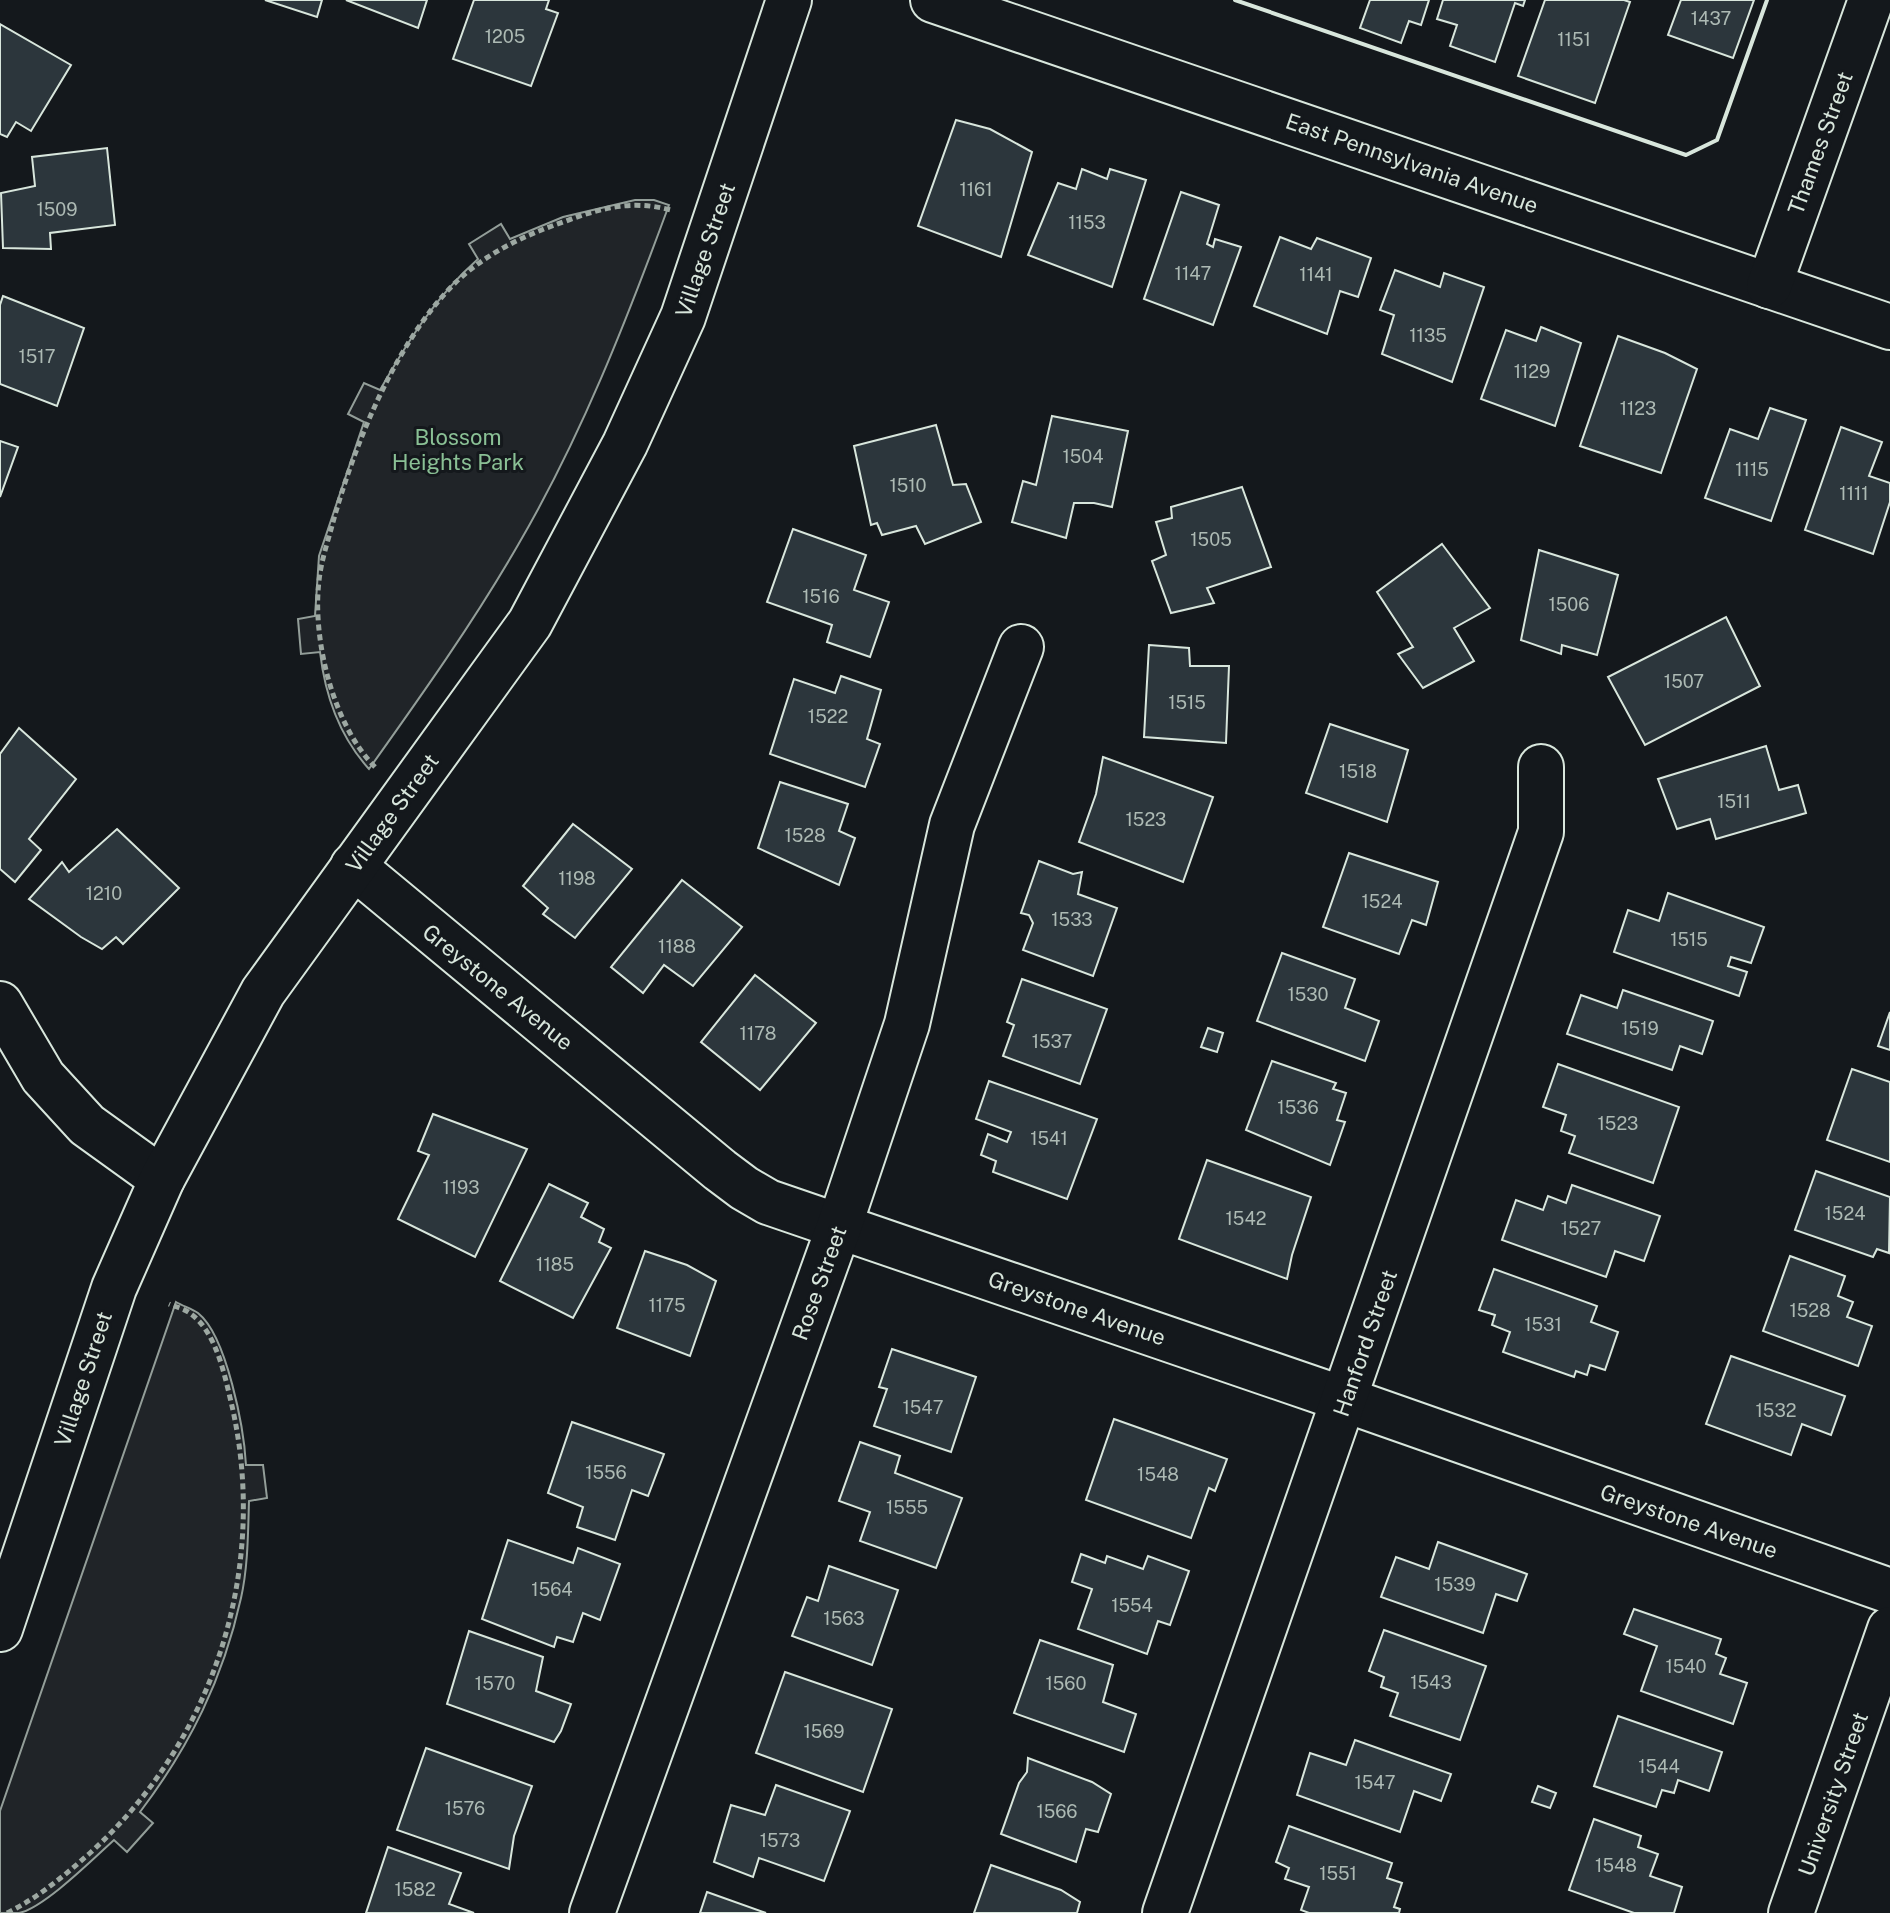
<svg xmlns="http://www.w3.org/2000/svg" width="1890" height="1913" font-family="'Public Sans',sans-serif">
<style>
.green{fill:#202428;stroke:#939e99;stroke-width:2}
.building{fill:#2c363c;stroke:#d8e6dc;stroke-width:2}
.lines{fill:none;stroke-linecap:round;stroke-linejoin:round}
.minor-casing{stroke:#d8e6dc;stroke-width:48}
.path{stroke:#9da8a2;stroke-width:5;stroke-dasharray:6 4;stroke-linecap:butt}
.minor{stroke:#14181c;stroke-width:44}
.wall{stroke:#d8e6dc;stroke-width:4}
.labels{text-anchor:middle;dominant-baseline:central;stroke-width:6;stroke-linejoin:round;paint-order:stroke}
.number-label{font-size:18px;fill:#adbab4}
.street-label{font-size:22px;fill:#d8e6dc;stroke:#14181c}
.park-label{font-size:22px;fill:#8ac095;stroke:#14181c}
</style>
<rect width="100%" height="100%" fill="#14181c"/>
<g class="green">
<path d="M 635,200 L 654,200 L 669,205 C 626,322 581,437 518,545 C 473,623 421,696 369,769 C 339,736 325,695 320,652 L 301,654 L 298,619 L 315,616 L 319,556 L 364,422 L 348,414 L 364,383 L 380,390 C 408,341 436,296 478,259 L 469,244 L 501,224 L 510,239 L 563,217 Z"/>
<path d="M 176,1302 C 183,1306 192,1309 198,1313 C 227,1336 244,1429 246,1465 L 263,1465 L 267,1498 L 249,1501 C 248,1533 248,1567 241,1598 C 223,1679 190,1746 140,1812 L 153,1823 L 127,1852 L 114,1840 C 94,1858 44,1908 19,1913 C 13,1913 6,1913 0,1913 L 0,1811 Z"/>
</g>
<g class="building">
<polygon points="265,0 322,0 317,17"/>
<polygon points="346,0 427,0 418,28"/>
<polygon points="474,0 549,0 546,9 558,13 531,86 453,59"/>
<polygon points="1370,0 1429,0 1421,25 1409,21 1401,43 1360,28"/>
<polygon points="1443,0 1525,0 1523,6 1515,3 1495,62 1450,46 1457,25 1437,19"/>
<polygon points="1545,0 1624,0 1630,2 1595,103 1518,76"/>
<polygon points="1681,0 1754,0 1733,58 1668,35"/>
<polygon points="0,24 71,65 31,131 16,122 7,137 0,134"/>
<polygon points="956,120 990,129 1032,152 1001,257 918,226"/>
<polygon points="107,148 115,225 50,233 51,249 3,248 1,193 35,186 32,157"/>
<polygon points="1082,169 1107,179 1110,169 1146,180 1112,287 1028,255 1058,183 1076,189"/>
<polygon points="1181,192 1219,205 1207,244 1213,247 1215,239 1241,247 1213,325 1144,299"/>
<polygon points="1280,237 1311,249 1317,238 1371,258 1358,297 1340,291 1327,334 1254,306"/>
<polygon points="1395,270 1440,287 1444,273 1484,287 1452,382 1382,354 1394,315 1380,310"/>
<polygon points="3,296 84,328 57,406 0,384 0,305"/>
<polygon points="1541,327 1581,343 1555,426 1481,399 1506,330 1536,341"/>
<polygon points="1618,336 1665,353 1697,369 1661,473 1580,446"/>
<polygon points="1770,408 1806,420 1771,521 1705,498 1730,429 1758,439"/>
<polygon points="1052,416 1128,431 1112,507 1094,503 1074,503 1066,538 1012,522 1023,481 1036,485"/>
<polygon points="936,425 953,485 966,484 981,522 925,544 916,526 882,535 877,523 871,525 854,446"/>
<polygon points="1841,427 1882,442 1869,476 1890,483 1890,502 1873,554 1805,530"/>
<polygon points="0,441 18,447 0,497"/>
<polygon points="1242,487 1271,567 1207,588 1214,603 1171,613 1152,561 1166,555 1156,522 1172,518 1171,507"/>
<polygon points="793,529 866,555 854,590 889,602 870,657 827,642 832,625 767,602"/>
<polygon points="1442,544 1490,608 1454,628 1474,661 1423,688 1398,654 1413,647 1377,592"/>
<polygon points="1539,550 1618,575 1597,655 1562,645 1561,654 1521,640"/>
<polygon points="1726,617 1760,686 1645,745 1608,677"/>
<polygon points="1149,645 1189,648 1190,666 1229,666 1226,743 1144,737"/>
<polygon points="841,676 881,690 867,739 880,744 865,787 770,754 794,679 835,693"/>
<polygon points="1330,724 1408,750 1387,822 1306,793"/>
<polygon points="19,728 76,779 29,839 41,850 15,882 0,869 0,754"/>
<polygon points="1766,746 1779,790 1798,785 1806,813 1716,839 1710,819 1677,829 1658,779"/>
<polygon points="1103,757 1213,797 1183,882 1079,842 1096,794"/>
<polygon points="780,782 848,804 839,831 855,838 839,885 758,848"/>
<polygon points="573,824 632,869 575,938 543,914 548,908 523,886"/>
<polygon points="117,829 179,888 123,944 116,937 102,949 81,937 29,899 62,862 69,872"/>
<polygon points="1349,853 1438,882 1426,925 1412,920 1399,954 1323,927"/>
<polygon points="1039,861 1073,874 1082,872 1078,894 1117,908 1093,976 1023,950 1033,923 1029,915 1021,913"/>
<polygon points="682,880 742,927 693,986 664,965 643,993 611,967"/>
<polygon points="1668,893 1764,927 1751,963 1731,957 1728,966 1747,972 1739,996 1614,952 1628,910 1659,921"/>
<polygon points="1282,953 1355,979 1345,1008 1379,1021 1365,1061 1257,1021"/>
<polygon points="755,975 816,1023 760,1090 701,1042"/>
<polygon points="1022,979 1107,1009 1080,1084 1003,1056 1014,1025 1007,1022"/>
<polygon points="1623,990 1713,1021 1702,1054 1680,1046 1672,1070 1567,1034 1581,995 1617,1008"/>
<polygon points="1890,1012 1890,1050 1878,1046"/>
<polygon points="1208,1028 1223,1033 1217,1052 1201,1047"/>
<polygon points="1272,1061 1336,1083 1333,1089 1346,1093 1337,1120 1345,1122 1330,1165 1246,1130"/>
<polygon points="1558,1064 1679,1107 1653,1183 1569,1153 1575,1136 1561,1131 1566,1115 1543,1107"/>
<polygon points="1852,1069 1890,1082 1890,1162 1827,1140"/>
<polygon points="989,1081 1097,1119 1067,1199 993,1172 996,1161 981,1155 988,1134 1007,1142 1011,1132 976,1119"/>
<polygon points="433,1114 527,1149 475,1257 398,1219 429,1155 418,1151"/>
<polygon points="1207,1160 1311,1197 1292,1255 1287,1279 1179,1239"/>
<polygon points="1816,1171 1890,1197 1889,1253 1877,1249 1873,1257 1795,1230"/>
<polygon points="549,1184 588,1203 581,1217 604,1229 599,1242 611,1248 573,1318 500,1281"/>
<polygon points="1572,1185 1660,1216 1644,1261 1615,1251 1606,1277 1502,1240 1516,1200 1543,1210 1548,1196 1566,1203"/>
<polygon points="645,1251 687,1265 716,1281 690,1356 617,1328"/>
<polygon points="1790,1256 1845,1276 1838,1296 1853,1302 1847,1317 1872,1326 1858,1366 1763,1331"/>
<polygon points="1494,1269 1597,1306 1591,1322 1618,1332 1605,1370 1590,1365 1587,1375 1576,1371 1574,1377 1503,1352 1510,1332 1492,1325 1495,1315 1479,1310"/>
<polygon points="892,1349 976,1377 951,1452 874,1426 887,1389 879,1387"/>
<polygon points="1731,1356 1845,1396 1831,1435 1802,1424 1791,1455 1706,1424"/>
<polygon points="1114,1419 1227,1459 1215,1491 1209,1488 1191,1538 1086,1500"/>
<polygon points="572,1422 664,1454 648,1496 632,1490 615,1540 577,1527 583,1507 548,1493"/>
<polygon points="860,1442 900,1456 895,1473 962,1498 936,1568 860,1541 870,1512 839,1501"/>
<polygon points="508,1540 573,1563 578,1548 620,1564 600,1620 583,1613 573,1642 557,1637 554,1647 482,1619"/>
<polygon points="1438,1542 1527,1574 1517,1601 1496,1594 1483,1633 1381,1597 1396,1557 1429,1569"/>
<polygon points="1081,1554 1105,1563 1107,1556 1143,1569 1148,1556 1189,1571 1170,1625 1158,1621 1147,1654 1078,1629 1092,1589 1072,1582"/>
<polygon points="829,1566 898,1590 872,1665 792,1636 807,1597 818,1601"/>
<polygon points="1634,1609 1721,1639 1716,1654 1726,1658 1720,1674 1747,1683 1733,1724 1641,1691 1657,1646 1624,1634"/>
<polygon points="1384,1630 1486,1666 1460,1740 1390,1716 1398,1693 1381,1687 1384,1677 1369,1671"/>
<polygon points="469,1631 543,1657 536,1691 571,1704 561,1731 554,1742 447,1704"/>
<polygon points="1040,1640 1113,1665 1103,1702 1136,1714 1124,1752 1014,1713"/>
<polygon points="785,1672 892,1709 863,1792 756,1753"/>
<polygon points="1618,1716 1722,1752 1709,1791 1678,1780 1674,1793 1662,1790 1656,1807 1594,1786"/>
<polygon points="1355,1740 1451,1774 1441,1801 1414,1791 1400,1832 1297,1795 1310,1753 1346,1765"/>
<polygon points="426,1748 532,1786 514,1836 509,1869 397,1830"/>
<polygon points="1028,1758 1092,1782 1111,1794 1098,1832 1086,1829 1076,1862 1001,1834 1019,1783 1027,1772"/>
<polygon points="776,1785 850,1811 824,1881 759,1858 753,1877 714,1862 731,1805 765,1815"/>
<polygon points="1538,1786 1556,1793 1550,1808 1532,1802"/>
<polygon points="1594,1819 1641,1836 1638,1847 1658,1854 1650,1876 1682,1887 1674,1913 1634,1913 1569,1890"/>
<polygon points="1289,1826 1392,1863 1387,1878 1402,1883 1394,1907 1400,1909 1399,1913 1309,1913 1301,1910 1309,1887 1285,1879 1289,1868 1276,1862"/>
<polygon points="388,1847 461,1873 449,1904 474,1913 366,1913"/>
<polygon points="991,1865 1061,1890 1080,1902 1077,1913 974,1913"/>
<polygon points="707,1892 766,1913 700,1913"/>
</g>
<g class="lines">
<defs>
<g id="minor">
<polyline points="933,0 1890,327"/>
<polyline points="1769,286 1871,0"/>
<polyline points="353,866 720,1170 744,1188 768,1202 1346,1400 1890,1591"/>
<polyline points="0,1004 43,1077 87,1125 162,1179"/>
<polyline points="0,1629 114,1288 162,1179 263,992 530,623 625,444 683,317 789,0"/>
<polyline points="592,1913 839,1227 907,1024 952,825 1021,647"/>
<polyline points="1165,1913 1541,832 1541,767"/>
<polyline points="1791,1913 1890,1629"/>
</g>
</defs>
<use href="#minor" class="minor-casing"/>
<g class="path">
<path d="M 375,767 C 333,725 312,639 319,581 C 321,561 328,541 333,522 C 355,443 396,341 456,282 C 488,252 525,235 566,221 C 604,207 632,200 671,210"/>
<path d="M 7,1913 C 39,1897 64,1876 90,1853 C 214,1741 269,1569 232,1406 C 225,1377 217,1333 191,1314 C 185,1309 176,1307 169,1304"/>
</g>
<use href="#minor" class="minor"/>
<polyline class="wall" points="1235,0 1686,155 1717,140 1767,0"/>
</g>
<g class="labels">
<g class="number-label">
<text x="1711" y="18">1437</text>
<text x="505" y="36">1205</text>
<text x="1574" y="39">1151</text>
<text x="976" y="189">1161</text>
<text x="57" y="209">1509</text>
<text x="1087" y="222">1153</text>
<text x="1193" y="273">1147</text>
<text x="1316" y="274">1141</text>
<text x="1428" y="335">1135</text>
<text x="37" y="356">1517</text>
<text x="1532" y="371">1129</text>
<text x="1638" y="408">1123</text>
<text x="1083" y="456">1504</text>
<text x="1752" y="469">1115</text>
<text x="908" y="485">1510</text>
<text x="1854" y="493">1111</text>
<text x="1211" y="539">1505</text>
<text x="821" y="596">1516</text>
<text x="1569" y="604">1506</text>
<text x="1684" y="681">1507</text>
<text x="1187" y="702">1515</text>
<text x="828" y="716">1522</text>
<text x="1358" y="771">1518</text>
<text x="1734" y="801">1511</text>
<text x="1146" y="819">1523</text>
<text x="805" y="835">1528</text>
<text x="577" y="878">1198</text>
<text x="104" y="893">1210</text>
<text x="1382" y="901">1524</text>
<text x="1072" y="919">1533</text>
<text x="1689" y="939">1515</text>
<text x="677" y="946">1188</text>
<text x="1308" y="994">1530</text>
<text x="1640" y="1028">1519</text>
<text x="758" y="1033">1178</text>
<text x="1052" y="1041">1537</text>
<text x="1298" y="1107">1536</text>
<text x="1618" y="1123">1523</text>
<text x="1049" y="1138">1541</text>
<text x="461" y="1187">1193</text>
<text x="1845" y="1213">1524</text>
<text x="1246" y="1218">1542</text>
<text x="1581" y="1228">1527</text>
<text x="555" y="1264">1185</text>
<text x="667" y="1305">1175</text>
<text x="1810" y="1310">1528</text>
<text x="1543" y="1324">1531</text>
<text x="923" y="1407">1547</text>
<text x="1776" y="1410">1532</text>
<text x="606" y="1472">1556</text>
<text x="1158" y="1474">1548</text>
<text x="907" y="1507">1555</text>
<text x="1455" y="1584">1539</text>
<text x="552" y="1589">1564</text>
<text x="1132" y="1605">1554</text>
<text x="844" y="1618">1563</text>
<text x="1686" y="1666">1540</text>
<text x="1431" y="1682">1543</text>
<text x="495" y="1683">1570</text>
<text x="1066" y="1683">1560</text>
<text x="824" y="1731">1569</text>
<text x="1659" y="1766">1544</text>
<text x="1375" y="1782">1547</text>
<text x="465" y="1808">1576</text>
<text x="1057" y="1811">1566</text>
<text x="780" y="1840">1573</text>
<text x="1616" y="1865">1548</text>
<text x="1338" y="1873">1551</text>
<text x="415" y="1889">1582</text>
</g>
<g class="street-label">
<text transform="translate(1820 143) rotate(-70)">Thames Street</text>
<text transform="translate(1412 163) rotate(19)">East Pennsylvania Avenue</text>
<text transform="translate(705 250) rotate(-71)">Village Street</text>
<text transform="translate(392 813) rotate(-54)">Village Street</text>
<text transform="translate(498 987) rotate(39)">Greystone Avenue</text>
<text transform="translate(819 1283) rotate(-70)">Rose Street</text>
<text transform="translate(1077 1308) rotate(19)">Greystone Avenue</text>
<text transform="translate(1365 1343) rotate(-71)">Hanford Street</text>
<text transform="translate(83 1379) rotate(-72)">Village Street</text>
<text transform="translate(1689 1521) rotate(19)">Greystone Avenue</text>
<text transform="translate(1833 1794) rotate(-71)">University Street</text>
</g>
<g class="park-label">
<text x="458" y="437">Blossom<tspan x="458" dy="25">Heights Park</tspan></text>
</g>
</g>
</svg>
